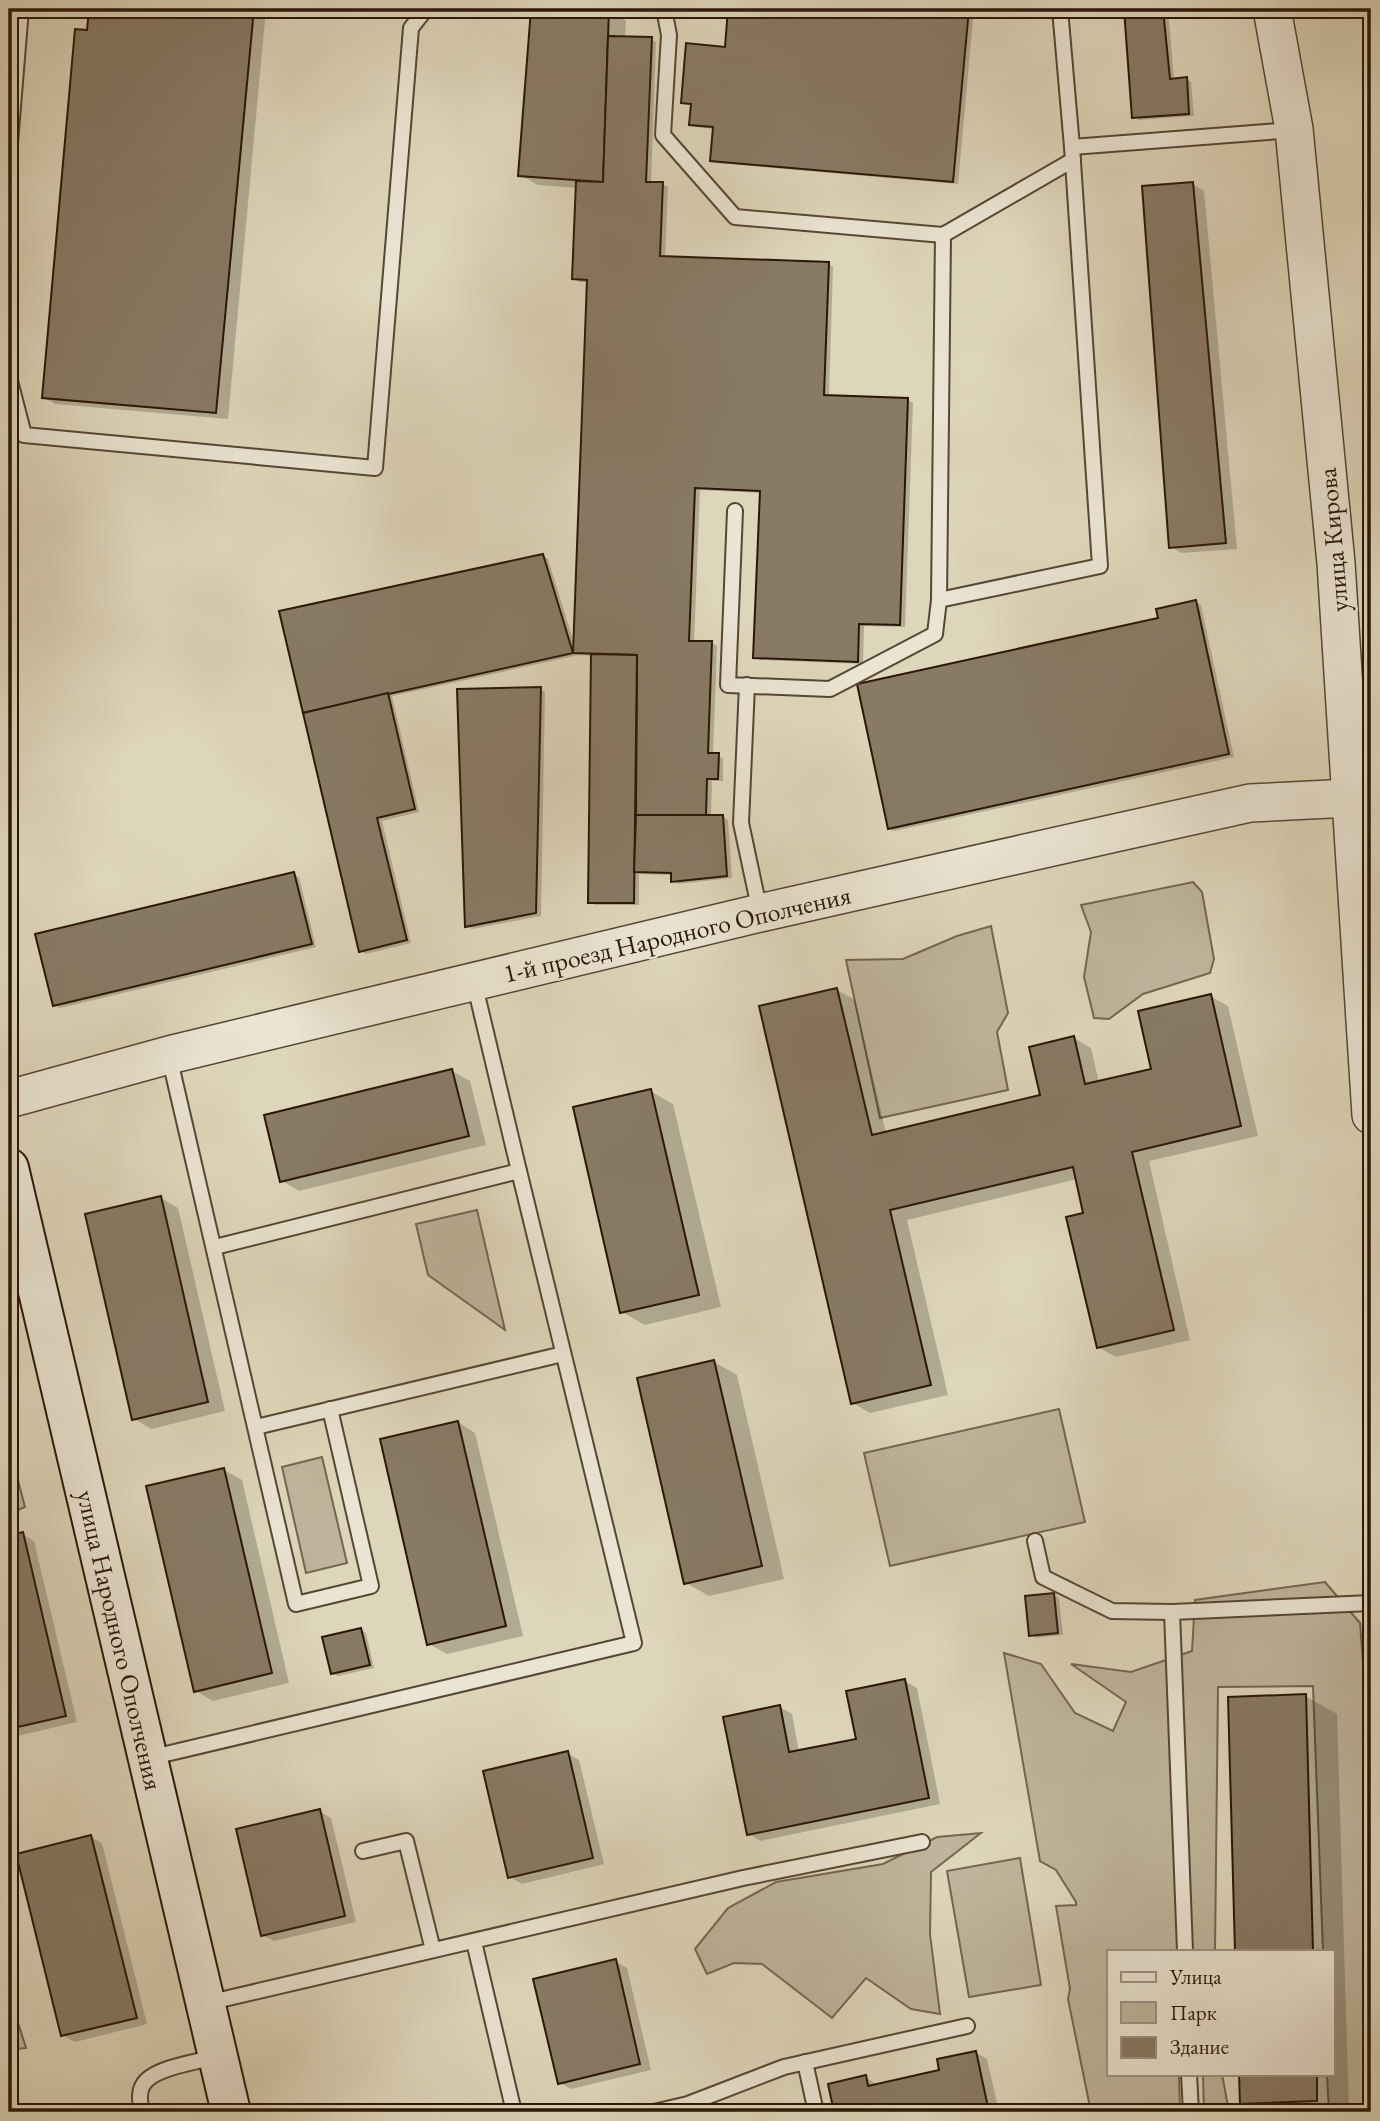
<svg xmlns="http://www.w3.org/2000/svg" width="1380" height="2121" font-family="'EB Garamond',serif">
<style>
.green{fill:#bfb59c;stroke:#746652;stroke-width:2}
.shadow{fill:#0003}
.building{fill:#887a65;stroke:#2a1608;stroke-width:2}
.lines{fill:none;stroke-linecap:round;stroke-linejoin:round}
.service-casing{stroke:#574634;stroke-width:18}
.tertiary-casing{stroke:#574634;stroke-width:40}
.secondary-casing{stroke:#2a1608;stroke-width:42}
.service{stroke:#eae4d2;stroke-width:14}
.tertiary{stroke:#eae4d2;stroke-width:37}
.secondary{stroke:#eae4d2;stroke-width:38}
.labels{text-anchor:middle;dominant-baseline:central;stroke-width:5;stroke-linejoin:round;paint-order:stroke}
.street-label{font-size:26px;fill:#2a1608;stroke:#eae4d2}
</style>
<rect width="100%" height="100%" fill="#ded6ba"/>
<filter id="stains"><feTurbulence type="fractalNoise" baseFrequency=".00286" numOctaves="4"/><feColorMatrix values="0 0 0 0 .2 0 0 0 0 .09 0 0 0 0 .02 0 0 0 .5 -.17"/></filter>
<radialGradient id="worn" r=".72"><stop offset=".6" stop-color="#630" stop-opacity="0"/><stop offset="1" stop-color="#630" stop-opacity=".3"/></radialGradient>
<g class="green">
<polygon points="1193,882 1202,892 1214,959 1210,973 1143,994 1109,1019 1094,1018 1084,977 1091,932 1081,905"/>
<polygon points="991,926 1008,1013 997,1032 1008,1090 880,1118 846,960 903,959 957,936"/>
<polygon points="477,1210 505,1330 428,1275 416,1224"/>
<polygon points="1059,1409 1085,1522 890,1566 864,1453"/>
<polygon points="9,1446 25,1507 9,1514"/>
<polygon points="322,1457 347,1563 306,1573 282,1467"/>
<polygon points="1325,1582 1360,1623 1371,1765 1371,2112 1329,2112 1327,2074 1333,2074 1333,1951 1323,1951 1313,1686 1218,1687 1215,1951 1109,1951 1109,2074 1179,2074 1180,2112 1091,2112 1068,1999 1070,1989 1056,1906 1076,1905 1076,1902 1056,1870 1040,1861 1004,1653 1041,1664 1075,1713 1113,1731 1126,1702 1071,1664 1131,1672 1192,1651 1195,1600"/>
<polygon points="981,1833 931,1872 930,1934 940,2014 911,2009 866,1978 832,2018 762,1964 734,1963 707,1974 695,1949 728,1908 776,1882 883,1864 937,1837"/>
<polygon points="1020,1858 1041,1985 969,1997 947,1871"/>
<polygon points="9,1994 26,2048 9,2050"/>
<polygon points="1203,2074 1222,2074 1229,2112 1204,2112"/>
</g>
<g class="shadow">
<polygon points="91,9 266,9 228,419 55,404 43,397"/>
<polygon points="533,9 608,10 626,21 625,38 651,39 656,42 651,184 663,184 668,187 665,258 828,264 833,267 829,397 908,400 913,403 905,627 864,626 863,664 760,660 755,657 761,493 700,490 694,643 712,643 717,646 713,755 723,758 723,781 712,781 711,817 723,817 728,820 732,878 678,884 673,881 673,875 639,874 639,905 595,905 590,902 593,656 579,655 392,696 419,812 382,821 411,943 366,954 360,951 281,612 543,556 548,559 575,646 589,282 579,282 574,278 578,188 538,185 520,175"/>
<polygon points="730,9 974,9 958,184 717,163 711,160 714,129 696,127 690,124 692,106 683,102 727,48"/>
<polygon points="1126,9 1168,9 1174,80 1186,79 1191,82 1194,116 1139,120 1134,117"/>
<polygon points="1192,184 1204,191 1237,549 1182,553 1171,547"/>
<polygon points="1195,602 1201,605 1234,757 894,831 889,828 1160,619"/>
<polygon points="540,689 545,692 541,916 472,929 467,926"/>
<polygon points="294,874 299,877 316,947 60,1008 54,1005"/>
<polygon points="837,990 855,1000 886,1133 1042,1096 1074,1038 1091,1048 1099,1083 1154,1070 1210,996 1228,1006 1258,1136 1149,1161 1190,1340 1116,1357 1098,1347 1086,1214 1077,1179 907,1220 948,1395 870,1413 853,1403"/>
<polygon points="452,1071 470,1081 486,1145 299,1191 282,1181"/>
<polygon points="650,1091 673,1104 721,1307 645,1325 622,1312"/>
<polygon points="161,1198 178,1208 225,1411 151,1429 134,1419"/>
<polygon points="714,1362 737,1375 784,1579 709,1596 686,1583"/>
<polygon points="9,1404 14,1427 9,1428"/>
<polygon points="458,1422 475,1433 523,1636 447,1654 429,1644"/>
<polygon points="224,1470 242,1480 289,1683 213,1701 196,1691"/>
<polygon points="22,1534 34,1541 77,1722 9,1738 9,1537"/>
<polygon points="1054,1595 1059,1598 1063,1635 1036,1638 1031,1635"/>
<polygon points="361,1630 366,1633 374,1668 338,1676 332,1673"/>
<polygon points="905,1681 917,1688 940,1804 760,1841 749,1834 780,1707 792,1714 799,1752 858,1740"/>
<polygon points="1305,1696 1337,1714 1349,2112 1257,2112 1241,2103 1240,2074 1333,2074 1333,1951 1237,1951 1230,1698"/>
<polygon points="567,1753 579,1760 604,1864 522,1884 510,1877"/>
<polygon points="319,1811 331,1818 356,1922 274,1941 262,1935"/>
<polygon points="91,1837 102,1843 147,2024 75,2042 63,2035"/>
<polygon points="615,1961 627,1968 651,2070 571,2089 560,2083"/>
<polygon points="975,2052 987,2059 999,2112 836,2112 830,2086 866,2077 878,2086 941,2071"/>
</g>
<g class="building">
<polygon points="89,9 254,9 216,413 42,398 75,29 87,30"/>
<polygon points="531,9 609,9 603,182 518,176"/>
<polygon points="728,9 969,9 953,182 710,161 713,127 689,125 691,104 681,103 686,43 725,47"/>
<polygon points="1124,9 1163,9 1170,79 1187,77 1189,114 1132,118"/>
<polygon points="608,36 652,37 646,182 663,182 660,256 829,262 824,395 908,398 900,625 859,624 858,662 753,658 760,491 695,488 689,641 712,641 708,753 719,753 718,779 707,779 706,816 636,815 637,655 573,653 587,280 572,279 576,181 603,182"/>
<polygon points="1193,182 1226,543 1169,548 1142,186"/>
<polygon points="543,554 573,653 303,713 279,611"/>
<polygon points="1196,600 1229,754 888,829 857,684 1158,618 1156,609"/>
<polygon points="591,654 637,655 634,903 588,903"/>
<polygon points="541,687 536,913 465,927 457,689"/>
<polygon points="388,693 415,809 377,818 407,940 359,952 303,713"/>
<polygon points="636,815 723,815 727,876 671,882 671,873 634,872"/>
<polygon points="294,872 312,944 53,1006 35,934"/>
<polygon points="837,988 872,1135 1040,1095 1029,1047 1074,1036 1085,1084 1151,1069 1138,1011 1211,994 1241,1126 1132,1152 1174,1330 1097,1348 1066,1217 1083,1213 1073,1167 890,1210 931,1385 851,1404 759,1006"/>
<polygon points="452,1069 469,1136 280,1182 264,1115"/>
<polygon points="651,1089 699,1295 620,1313 573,1107"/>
<polygon points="161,1196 208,1402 132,1420 85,1214"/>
<polygon points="714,1360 762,1566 684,1584 637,1378"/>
<polygon points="458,1421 506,1626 427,1645 380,1439"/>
<polygon points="224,1468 272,1673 194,1692 146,1486"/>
<polygon points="23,1532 66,1716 9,1729 9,1536"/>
<polygon points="1054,1593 1058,1633 1029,1636 1025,1596"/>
<polygon points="361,1628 370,1665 331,1674 322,1637"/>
<polygon points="905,1679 929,1798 747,1835 723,1717 780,1705 789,1752 856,1739 846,1691"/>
<polygon points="1306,1694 1313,1951 1235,1951 1228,1697"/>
<polygon points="568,1751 593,1858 508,1878 483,1771"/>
<polygon points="320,1809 345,1916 261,1936 236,1829"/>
<polygon points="91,1835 137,2018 61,2036 16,1854"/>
<polygon points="616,1959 640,2064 558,2084 533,1979"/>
<polygon points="976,2051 989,2112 834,2112 828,2084 866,2075 868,2086 939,2070 937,2059"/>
<polygon points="1239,2074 1317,2074 1317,2101 1240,2104"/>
</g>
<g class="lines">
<defs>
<g id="service">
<polyline points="664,9 669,35 663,135 735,217 943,235 1073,160"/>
<polyline points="1060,9 1072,147 1293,130"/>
<polyline points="9,155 21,9"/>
<polyline points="943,235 939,600 1100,566 1072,147"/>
<polyline points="9,377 24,435 375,468 411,28 426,9"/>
<polyline points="735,511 728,685 830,689 935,634 939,600"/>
<polyline points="747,685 741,823 760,912"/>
<polyline points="474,982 519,1171"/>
<polyline points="169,1056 296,1604 371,1586 330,1409"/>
<polyline points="256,1427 563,1354"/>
<polyline points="1035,1541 1043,1577 1112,1611 1172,1612"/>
<polyline points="149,1758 634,1643 519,1171 215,1247"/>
<polyline points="363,1851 406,1841 433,1950"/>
<polyline points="474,1942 514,2112"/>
<polyline points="1185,1951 1172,1612 1371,1603"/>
<polyline points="207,2003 743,1878 922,1842"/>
<polyline points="805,2062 816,2112"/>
<polyline points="1189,2074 1191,2112"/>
<path d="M 142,2112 C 140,2104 138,2093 143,2085 C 152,2068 197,2062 215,2057"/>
<polyline points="654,2112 688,2104 784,2067 967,2026"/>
</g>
<g id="tertiary">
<polyline points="1272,9 1294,129 1336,563 1371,1115"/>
<polyline points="9,1099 169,1055 351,1011 760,913 1115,833 1250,803 1350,798"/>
</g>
<polyline id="secondary" points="9,1168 231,2112"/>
</defs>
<use href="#service" class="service-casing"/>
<use href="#tertiary" class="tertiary-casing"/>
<use href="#secondary" class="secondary-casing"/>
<use href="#service" class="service"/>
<use href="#tertiary" class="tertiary"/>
<use href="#secondary" class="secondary"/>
</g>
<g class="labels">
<g class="street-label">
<text transform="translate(1333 540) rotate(-95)">улица Кирова</text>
<text transform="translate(677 934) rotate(-13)">1-й проезд Народного Ополчения</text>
<text transform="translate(120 1640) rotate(77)">улица Народного Ополчения</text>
</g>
</g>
<rect width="1380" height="2121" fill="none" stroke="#ded6ba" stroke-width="35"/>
<rect x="10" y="10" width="1359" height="2100" fill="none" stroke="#2a1608" stroke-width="3.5"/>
<rect x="18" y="18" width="1345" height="2086" fill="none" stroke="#2a1608" stroke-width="2"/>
<rect x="1107" y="1950" width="228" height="126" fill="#eae4d2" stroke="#9d9281" stroke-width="2"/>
<rect x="1121" y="1972" width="35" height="10" fill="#eae4d2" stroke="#9d9281" stroke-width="2"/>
<text x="1170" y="1984" font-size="21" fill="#2a1608">Улица</text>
<rect x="1121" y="2002" width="35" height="21" fill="#bfb59c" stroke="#9d9281" stroke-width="2"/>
<text x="1170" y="2020" font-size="21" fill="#2a1608">Парк</text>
<rect x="1121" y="2037" width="35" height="21" fill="#887a65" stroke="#9d9281" stroke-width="2"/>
<text x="1170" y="2054" font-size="21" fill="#2a1608">Здание</text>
<rect width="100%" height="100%" filter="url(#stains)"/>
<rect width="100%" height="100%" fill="url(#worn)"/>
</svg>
